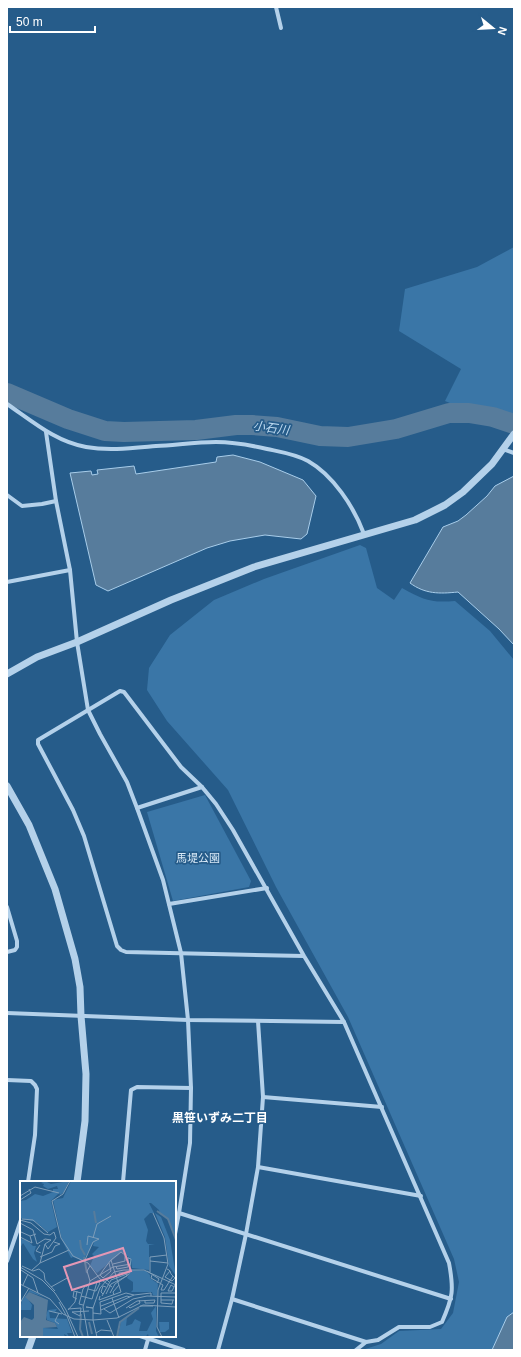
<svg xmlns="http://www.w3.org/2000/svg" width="521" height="1357" font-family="Helvetica,'Noto Sans JP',sans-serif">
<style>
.green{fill:#3a76a7}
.water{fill:#577c9c;stroke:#a8cdea}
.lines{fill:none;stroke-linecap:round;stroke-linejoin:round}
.river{stroke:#577c9c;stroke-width:20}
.minor{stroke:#b4d1ea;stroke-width:4}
.tertiary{stroke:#b4d1ea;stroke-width:7}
.labels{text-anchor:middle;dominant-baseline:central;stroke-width:3.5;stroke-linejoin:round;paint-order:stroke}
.park-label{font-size:11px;fill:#d8e9f7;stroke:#265c8a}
.water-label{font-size:12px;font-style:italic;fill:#bfdbf1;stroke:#265c8a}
.neighbourhood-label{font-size:12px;font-weight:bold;fill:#fff;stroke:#265c8a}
.inset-river{fill:none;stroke:#577c9c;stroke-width:2}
.inset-road{fill:none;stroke:#7d9db9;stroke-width:1}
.view{fill:#e497b5;fill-opacity:0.15;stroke:#e497b5;stroke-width:2}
.inset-edge{fill:none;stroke:#fff;stroke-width:2}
</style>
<rect width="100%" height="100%" fill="#265c8a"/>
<g class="green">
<polygon points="514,247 514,414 511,417 462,408 445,401 461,369 399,331 405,289 477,267"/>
<path d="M 360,545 L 366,548 L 377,588 L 394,600 L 402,588 C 424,600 430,603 455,601 L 490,631 L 514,660 L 514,1350 L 362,1350 L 381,1344 L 399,1331 L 441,1329 L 453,1313 L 459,1282 L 454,1259 L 348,1017 L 276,887 L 228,790 L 167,721 L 147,690 L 149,668 L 170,635 L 214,600 L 264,579 Z"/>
<polygon points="205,795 251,881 249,887 173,901 147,812"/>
</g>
<g class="water">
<polygon points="233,455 260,462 303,480 316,496 307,534 301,539 265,535 230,541 207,548 108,591 96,585 70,473 91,471 92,475 98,474 97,470 134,466 136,474 216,462 217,457"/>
<path d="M 514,476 L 514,645 L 499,629 L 458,592 C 439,594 425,594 410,583 L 443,527 L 458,521 L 466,515 L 487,496 L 495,486 Z"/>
<polygon points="514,1312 514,1350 492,1350 507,1317"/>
</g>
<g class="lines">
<polyline class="river" points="7,393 68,419 105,431 124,432 196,430 236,425 252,425 277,427 320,436 348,437 396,429 449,413 469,413 493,417 514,424"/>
<g class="minor">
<polyline points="276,7 281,28"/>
<path d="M 7,404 C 32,421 56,442 86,447 C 109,451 133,448 156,446 C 176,445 196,442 216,442 C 234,442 250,445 267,449 C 281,452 295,454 308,461 C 333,475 354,507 364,534"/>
<polyline points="46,432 56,501 70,570 77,642 88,710 100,734 127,782 137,808 163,880 181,953 188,1020 191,1088 190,1143 179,1213 175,1234"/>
<polyline points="503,449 514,453"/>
<polyline points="7,495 22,506 42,504 56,501"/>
<polyline points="7,582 70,570"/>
<polyline points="137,808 202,787"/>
<polyline points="169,904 267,888"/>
<polyline points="7,907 17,941 17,947 15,950 7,952"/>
<polyline points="7,1013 188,1020 344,1022"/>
<polyline points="7,1080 31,1081 35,1085 37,1089 35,1135 28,1182"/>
<polyline points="263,1097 382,1107"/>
<polyline points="258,1167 421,1196"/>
<polyline points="123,1182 131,1090 137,1087 191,1088"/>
<polyline points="179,1213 451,1299"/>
<polyline points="7,1261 21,1220"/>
<path d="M 232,1299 L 366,1342 L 378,1340 L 399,1327 L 430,1327 L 442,1322 C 453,1297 454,1290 449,1263 L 344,1022 L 304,956 L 233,830 L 216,804 L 202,787 L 181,767 L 124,692 L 120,691 L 38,740 L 38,744 L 73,810 L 84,836 L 117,946 L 121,950 L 126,952 L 304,956"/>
<polyline points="140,1336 184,1350"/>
<polyline points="145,1350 149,1336"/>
<polyline points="218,1350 232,1299 246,1234 258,1167 263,1097 258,1021"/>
<polyline points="356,1350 366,1342"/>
</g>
<g class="tertiary">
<polyline points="7,674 37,657 77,642 171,600 254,567 415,520 445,505 463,492 492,464 514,434"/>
<polyline points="7,786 29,825 55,889 75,959 80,987 81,1016 86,1074 85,1121 77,1182"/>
<polyline points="28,1350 33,1336"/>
</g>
</g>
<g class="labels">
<g class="park-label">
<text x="198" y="858">馬堤公園</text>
</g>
<g class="water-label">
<text transform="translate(271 428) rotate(8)">小石川</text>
</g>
<g class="neighbourhood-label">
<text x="220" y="1118">黒笹いずみ二丁目</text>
</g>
</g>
<g transform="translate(20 1181)">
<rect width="156" height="156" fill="#265c8a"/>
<path d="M 25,0 L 31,3 L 49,0 L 44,11 L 40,14 L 39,12 L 31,20 L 37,46 L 28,51 L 16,41 L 0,37 L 0,20 L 6,19 L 15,13 L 23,15 L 33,11 L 33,8 L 38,8 L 37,5 L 28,8 L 23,5 L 24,3 L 21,2 ZM 51,0 L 156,0 L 156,57 L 147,37 L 140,33 L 139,29 L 131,22 L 129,22 L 134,32 L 130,32 L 124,38 L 128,49 L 126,60 L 128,63 L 135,63 L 129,64 L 129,89 L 112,87 L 111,78 L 102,71 L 77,92 L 70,85 L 74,75 L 72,73 L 79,66 L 73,65 L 74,61 L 63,80 L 53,76 L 51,77 L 42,59 L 33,19 L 43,17 ZM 135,32 L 141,36 L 150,59 L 156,95 L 149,85 L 145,56 ZM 0,58 L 7,59 L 13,65 L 16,65 L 14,72 L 17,81 L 13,78 L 3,62 L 0,67 ZM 111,89 L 126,90 L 130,94 L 130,97 L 138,103 L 137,115 L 133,114 L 132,111 L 111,111 L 113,109 L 113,101 L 107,97 ZM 10,109 L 24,116 L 9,111 L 6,115 L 12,124 L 11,129 L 0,129 L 2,119 ZM 136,125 L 136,150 L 139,156 L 129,156 L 128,153 L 125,156 L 98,155 L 101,141 L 107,136 L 106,145 L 112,143 L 115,138 L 121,141 L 119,150 L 127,150 L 133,138 L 131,132 ZM 37,128 L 35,131 L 29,130 L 30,137 L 47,138 L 52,152 L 47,152 L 49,156 L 44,153 L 45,156 L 23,156 L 23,147 L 38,148 L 35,142 L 27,139 L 26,134 L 28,129 ZM 139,141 L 149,141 L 149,148 L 145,151 L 140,151 Z" fill="#3a76a7"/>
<path d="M 9,111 L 28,119 L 26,139 L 35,142 L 37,146 L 23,147 L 23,156 L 0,156 L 0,141 L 4,136 L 12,139 L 14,137 L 14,124 L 5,116 Z" fill="#577c9c"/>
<path class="inset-river" d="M 74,30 L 76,42M 137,30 L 148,38 L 156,59M 60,59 L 61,67 L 65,74M 64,76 L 67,92M 61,133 L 60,148 L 63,156M 69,141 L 72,153M 97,156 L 100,141 L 119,127"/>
<path class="inset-road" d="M 50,0 L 43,13 L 32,20 L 41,57 L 53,75 L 68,82 L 80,98 L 92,106M 0,15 L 15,6 L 39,12M 0,19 L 11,12 L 9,8M 133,32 L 144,57 L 148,83 L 138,109 L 137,146 L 142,156M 2,38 L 13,39 L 28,52M 0,39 L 11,42 L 24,53 L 30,54 L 34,51 L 36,57 L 28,68 L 25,63M 0,42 L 13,49 L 17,63 L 25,58 L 31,59 L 25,63 L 20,82 L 12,89M 1,51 L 10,55 L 16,53M 0,56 L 12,62 L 10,55M 73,57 L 77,43 L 91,35M 20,64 L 16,70 L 21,72M 20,76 L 32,71 L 35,65 L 40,63 L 34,61M 130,80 L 148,82M 64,81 L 73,61 L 79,58 L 68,55 L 67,64M 20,82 L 49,69M 89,82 L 91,90 L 83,97 L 80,94 L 84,88 L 91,79 L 101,71 L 105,74 L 105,80M 93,83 L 105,80M 2,85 L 13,90 L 19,88 L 24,92 L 25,99 L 35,110M 96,85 L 97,88 L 108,86 L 108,76M 0,86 L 22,99 L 35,112 L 46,129 L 58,156M 147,88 L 149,89 L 150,90 L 151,93 L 155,97 L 152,100 L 145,96 L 150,90M 1,89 L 13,97 L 18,112M 127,90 L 139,98 L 137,102M 130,91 L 130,76 L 147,74M 132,94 L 131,97 L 143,104 L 141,109 L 144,109 L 153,95M 70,100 L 93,86 L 111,83M 89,101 L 87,99 L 93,95 L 94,97M 0,103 L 30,118 L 43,133 L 54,138 L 73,139 L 77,156M 3,104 L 8,93M 156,104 L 124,89 L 104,89 L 94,91 L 80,107 L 73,127 L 73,139 L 97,137 L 123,124 L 156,126M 31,106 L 49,96M 154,106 L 151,104 L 148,110 L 152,110 L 155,104M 68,108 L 76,110 L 80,102 L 77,100M 90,112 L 95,103 L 109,93 L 111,78 L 108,77M 83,113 L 81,111 L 83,105 L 86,106M 86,113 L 91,103 L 107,95 L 107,91 L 99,92 L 99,95M 94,114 L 93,111 L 99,104M 61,115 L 72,118 L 77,101M 80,115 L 79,119 L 101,111 L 91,79M 82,115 L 91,99 L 107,93M 92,117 L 99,137M 57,118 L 53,116 L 54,110 L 61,112M 125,119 L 125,122 L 134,122 L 135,119M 141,119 L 154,119M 153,119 L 152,123 L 141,122 L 141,112 L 156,112M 39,121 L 46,134M 0,122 L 9,107M 63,124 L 59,123 L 63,108 L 66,104 L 67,106M 81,125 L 107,115 L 110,116M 108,125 L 110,127 L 120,122 L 119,119M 120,125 L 133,125M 73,127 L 66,126 L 73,127M 106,127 L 117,120 L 135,119M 48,128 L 61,127 L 60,135 L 52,131M 84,128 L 90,132 L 113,118 L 127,115 L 156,116 L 156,126M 48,129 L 55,121 L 57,110M 81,129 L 114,114 L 131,112 L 131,115M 29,130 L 42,133M 52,131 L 69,130M 73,132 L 81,133 L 80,121 L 106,112 L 114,114M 47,135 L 55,156M 87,139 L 94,156M 39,143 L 35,140 L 39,132M 76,152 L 81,149 L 92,150M 68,155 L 63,126 L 70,100 L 67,90 L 70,85"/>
<path class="view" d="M 103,67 L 111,90 L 52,109 L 44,86 Z"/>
<rect width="156" height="156" class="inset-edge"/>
</g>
<rect width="521" height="1357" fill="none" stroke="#ffffff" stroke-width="16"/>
<g transform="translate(493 28) rotate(108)" stroke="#265c8a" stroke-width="3" paint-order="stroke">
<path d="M0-3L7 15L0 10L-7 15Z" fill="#ffffff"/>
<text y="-6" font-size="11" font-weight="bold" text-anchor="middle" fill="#ffffff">N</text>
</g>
<path d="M10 26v6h85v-6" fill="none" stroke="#ffffff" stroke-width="2"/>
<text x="16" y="26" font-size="12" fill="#ffffff" stroke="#265c8a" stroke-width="3" paint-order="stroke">50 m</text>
</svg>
